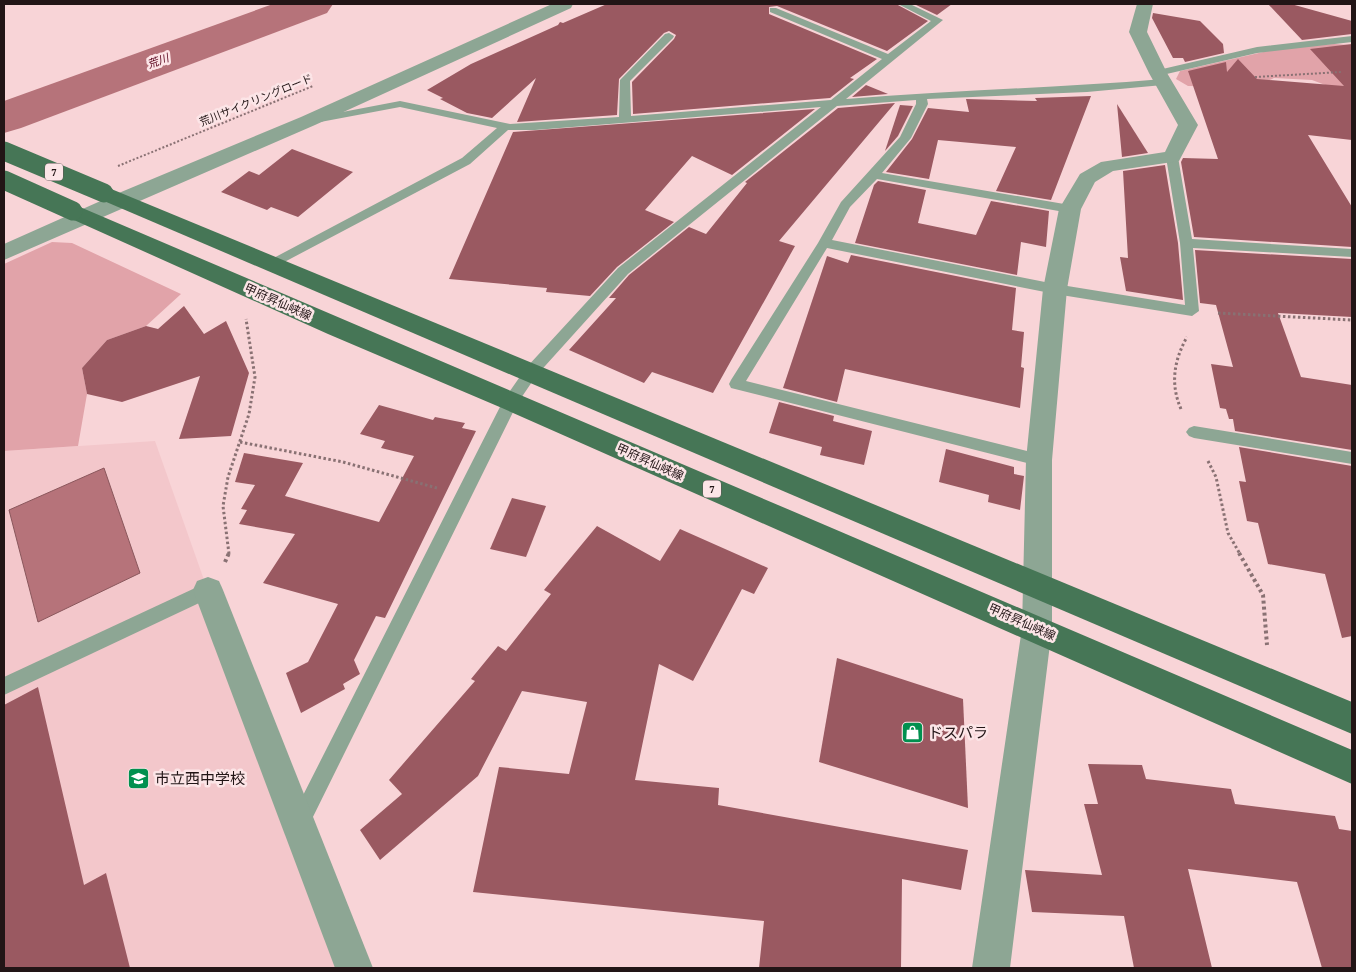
<svg xmlns="http://www.w3.org/2000/svg" width="1356" height="972" font-family="'Crimson Pro','Noto Sans JP',serif">
<style>
.built{fill:#f3c7cb}
.green{fill:#e1a3a9}
.water{fill:#b6737a;stroke:#8a575c}
.lines{fill:none;stroke-linecap:round;stroke-linejoin:round}
.river{fill:#b6737a;fill-rule:evenodd}
.building{fill:#9a5961}
.path-far2{stroke:#897173;stroke-width:2;stroke-dasharray:2 2;stroke-linecap:butt}
.path-far1{stroke:#897173;stroke-width:3;stroke-dasharray:2.5 2.5;stroke-linecap:butt}
.path{stroke:#897173;stroke-width:4;stroke-dasharray:3 3;stroke-linecap:butt}
.service{fill:#8da694;fill-rule:evenodd}
.minor{fill:#8da694;fill-rule:evenodd}
.tertiary{fill:#8da694;fill-rule:evenodd}
.primary{fill:#467656;fill-rule:evenodd}
.primary-bridge{stroke:#467656;stroke-width:19}
.labels{text-anchor:middle;dominant-baseline:central;stroke-width:5;stroke-linejoin:round;paint-order:stroke}
.far-water-label{font-size:11px;font-style:italic;fill:#5a041d;stroke:#fce5e7}
.far-street-label{font-size:11px;fill:#221516;stroke:#fce5e7}
.shield{fill:#fce5e7;stroke:#635355;stroke-width:1}
.shield-label{font-size:11px;font-weight:bold;fill:#221516}
.street-label{font-size:12px;fill:#221516;stroke:#fce5e7}
.near-poi-label{font-size:15px;fill:#221516;stroke:#fce5e7;text-anchor:start}
</style>
<rect width="100%" height="100%" fill="#f8d4d7"/>
<polygon class="built" points="155,441 341,968 4,968 4,451"/>
<g class="green">
<polygon points="1334,44 1350,45 1338,59 1352,79 1352,92 1344,92 1312,80 1274,78 1255,87 1188,86 1176,79 1180,71 1290,46"/>
<polygon points="52,242 72,243 181,294 146,326 107,340 82,368 87,394 78,446 4,451 4,264"/>
</g>
<polygon class="water" points="104,468 140,573 38,622 9,510"/>
<g class="lines">
<polygon class="river" points="273,4 333,4 327,13 21,128 4,133 4,101"/>
</g>
<g class="building">
<polygon points="607,4 896,4 928,21 887,51 777,6 769,7 769,14 877,59 850,78 854,79 830,98 633,114 632,82 674,39 676,35 669,31 664,33 619,79 617,115 517,122 536,78 492,118 467,113 440,99 443,98 427,90 471,64 558,25 560,22 563,23"/>
<polygon points="914,4 952,4 937,15"/>
<polygon points="1268,4 1291,4 1352,21 1352,34 1302,40"/>
<polygon points="1153,13 1200,21 1223,44 1224,53 1185,62 1183,58 1173,58 1152,18"/>
<polygon points="1352,44 1352,140 1308,135 1352,207 1352,247 1194,237 1181,162 1183,158 1218,159 1188,71 1226,62 1227,72 1238,59 1257,79 1344,86 1310,49"/>
<polygon points="866,85 888,94 852,97"/>
<polygon points="1091,96 1051,200 996,191 1016,147 938,140 929,179 886,172 912,139 928,108 969,112 966,99 1037,101 1035,98"/>
<polygon points="895,103 779,241 795,246 713,393 652,372 644,383 569,350 616,298 609,298 629,275 689,227 706,234 747,183 745,182 838,108"/>
<polygon points="1117,104 1148,153 1122,157"/>
<polygon points="900,105 913,106 898,136 885,151"/>
<polygon points="815,109 732,175 692,156 645,210 674,222 617,267 590,296 546,292 547,288 449,279 513,132"/>
<polygon points="292,149 353,172 298,217 271,207 267,210 221,192 249,171 259,175"/>
<polygon points="1165,165 1178,243 1183,300 1126,291 1120,257 1128,258 1123,171"/>
<polygon points="878,181 926,190 918,223 976,235 991,201 1049,211 1046,247 1021,242 1017,275 855,243 874,185"/>
<polygon points="1195,250 1352,259 1352,317 1278,313 1301,377 1352,385 1352,450 1235,431 1233,419 1229,419 1226,409 1220,408 1211,364 1233,367 1216,305 1200,303"/>
<polygon points="851,255 1016,288 1012,330 1024,332 1021,367 1024,368 1020,408 845,369 837,402 783,388 827,256 848,263"/>
<polygon points="184,306 204,334 226,321 249,373 231,436 179,439 200,376 122,402 87,394 82,368 107,340 146,326 158,329"/>
<polygon points="779,402 834,416 833,421 872,431 864,465 820,455 822,447 769,433"/>
<polygon points="379,405 433,420 435,417 465,423 462,428 476,431 385,618 376,616 354,660 360,674 343,684 345,689 301,713 286,673 308,662 338,604 263,583 295,534 239,524 247,510 241,509 255,485 235,482 244,453 303,463 285,496 379,522 414,456 381,448 385,441 360,434"/>
<polygon points="1239,447 1352,466 1352,636 1342,638 1325,574 1268,564 1258,523 1247,521 1239,481 1246,482"/>
<polygon points="946,449 1014,467 1014,474 1024,476 1020,510 988,502 989,495 939,482"/>
<polygon points="512,498 546,506 526,557 490,549"/>
<polygon points="597,526 660,561 680,529 768,568 754,594 742,589 693,681 659,664 635,780 719,788 718,805 968,850 961,890 902,879 901,968 759,968 764,921 473,892 499,767 569,774 587,702 522,691 478,776 380,860 360,830 402,794 389,780 475,681 471,679 498,646 506,651 551,594 544,590"/>
<polygon points="837,658 963,699 968,808 819,762"/>
<polygon points="38,687 84,885 106,873 130,968 4,968 4,705"/>
<polygon points="1088,764 1142,765 1146,779 1231,789 1235,804 1335,816 1339,829 1352,831 1352,968 1322,968 1297,882 1188,869 1212,968 1134,968 1124,916 1032,912 1025,870 1102,875 1084,804 1098,804"/>
</g>
<g class="lines">
<g class="path-far2">
<polyline points="1255,77 1341,72"/>
<polyline points="118,166 313,86"/>
</g>
<g class="path-far1">
<polyline points="1218,313 1352,320"/>
<path d="M 1181,409 C 1170,384 1174,360 1187,337"/>
<polyline points="240,442 343,462 437,488"/>
<polyline points="1208,461 1216,477 1228,533 1240,554"/>
<polyline points="229,554 223,506 228,477 249,414 255,377 246,319"/>
</g>
<g class="path">
<polyline points="1239,553 1263,595 1267,645"/>
<polyline points="225,562 229,553"/>
</g>
<g class="service">
<path d="M 898,4 L 910,4 L 943,20 L 846,99 C 952,90 1058,88 1163,79 L 1168,82 L 1163,85 L 1087,92 L 927,99 L 928,104 L 911,138 L 882,173 L 1070,205 L 1074,206 L 1076,209 L 1074,212 L 1070,213 L 877,179 L 850,207 L 832,240 L 1055,284 L 1185,305 L 1180,243 L 1166,157 L 1172,153 L 1178,157 L 1192,239 L 1352,249 L 1352,257 L 1193,248 L 1199,311 L 1192,316 L 1055,294 L 827,248 L 746,381 L 1039,454 L 1045,455 L 1047,460 L 1045,465 L 1039,466 L 731,388 L 729,384 L 731,380 L 818,243 L 841,202 L 900,137 L 916,104 L 916,100 L 837,106 L 628,274 L 536,376 L 517,404 L 306,831 L 299,834 L 292,831 L 289,824 L 292,817 L 503,401 L 526,368 L 618,268 L 821,107 L 535,130 L 508,130 L 470,164 L 273,268 L 266,264 L 268,261 L 462,158 L 497,128 L 400,107 L 315,123 L 311,122 L 311,118 L 400,101 L 510,124 L 619,117 L 620,80 L 665,34 L 669,33 L 674,36 L 673,38 L 630,81 L 631,116 L 831,100 L 882,59 L 770,12 L 770,8 L 776,8 L 888,54 L 931,21 Z"/>
<polygon points="1352,36 1352,42 1257,53 1158,76 1153,73 1154,71 1257,47"/>
<polygon points="1194,426 1352,452 1352,464 1194,438 1189,436 1186,432 1189,428"/>
<polygon points="208,582 214,584 217,590 214,596 4,695 4,677"/>
</g>
<g class="minor">
<polygon points="1137,4 1153,4 1147,32 1167,73 1198,125 1179,161 1113,171 1095,182 1081,209 1067,289 1052,460 1052,628 1010,968 972,968 1022,628 1026,460 1043,289 1059,209 1080,174 1101,162 1165,152 1178,125 1149,73 1129,32"/>
<polygon points="208,577 219,581 223,590 373,968 335,968 193,590 197,581"/>
</g>
<polygon class="tertiary" points="552,4 573,4 571,8 315,125 4,260 4,244 114,195 301,117"/>
<g class="primary">
<polygon points="104,186 1352,702 1352,734 97,198 94,193 97,188"/>
<polygon points="73,204 1352,750 1352,784 502,408 328,334 65,216 62,211 65,206"/>
</g>
<g class="primary-bridge">
<polyline points="4,151 104,193"/>
<polyline points="4,180 73,211"/>
</g>
</g>
<defs>
<symbol id="shop-square" viewBox="-11 -11 22 22"><rect x="-9" y="-9" width="18" height="18" rx="4" fill="#01904f" stroke="#fce5e7"/><path d="M-5-2.5h2.3a2.7 3.5 0 0 1 5.4 0H5L5.5 6h-11ZM-1.5-2.5h3a1.5 2.3 0 0 0-3 0Z" fill="#fff"/></symbol>
<symbol id="school-square" viewBox="-11 -11 22 22"><rect x="-9" y="-9" width="18" height="18" rx="4" fill="#01904f" stroke="#fce5e7"/><path d="M0-5L7-2L0 1L-7-2ZM-4 1L0 2.5L4 1V4Q0 6-4 4Z" fill="#fff"/></symbol>
</defs>
<g fill-rule="evenodd">
<use href="#shop-square" x="900" y="720" width="25" height="25"/>
<use href="#school-square" x="126" y="766" width="25" height="25"/>
</g>
<g class="labels">
<g class="far-water-label">
<text transform="translate(158 61) rotate(-20)">荒川</text>
</g>
<g class="far-street-label">
<text transform="translate(256 100) rotate(-22)">荒川サイクリングロード</text>
</g>
<g class="shield">
<rect x="45" y="163.5" width="18" height="17" rx="4"/>
<rect x="703" y="480.5" width="18" height="17" rx="4"/>
</g>
<g class="shield-label">
<text x="54" y="172">7</text>
<text x="712" y="489">7</text>
</g>
<g class="street-label">
<text transform="translate(278 302) rotate(24)">甲府昇仙峡線</text>
<text transform="translate(650 462) rotate(24)">甲府昇仙峡線</text>
<text transform="translate(1022 622) rotate(24)">甲府昇仙峡線</text>
</g>
<g class="near-poi-label">
<text x="928" y="733">ドスパラ</text>
<text x="155" y="779">市立西中学校</text>
</g>
</g>
<rect width="1356" height="972" fill="none" stroke="#221516" stroke-width="10"/>
</svg>
